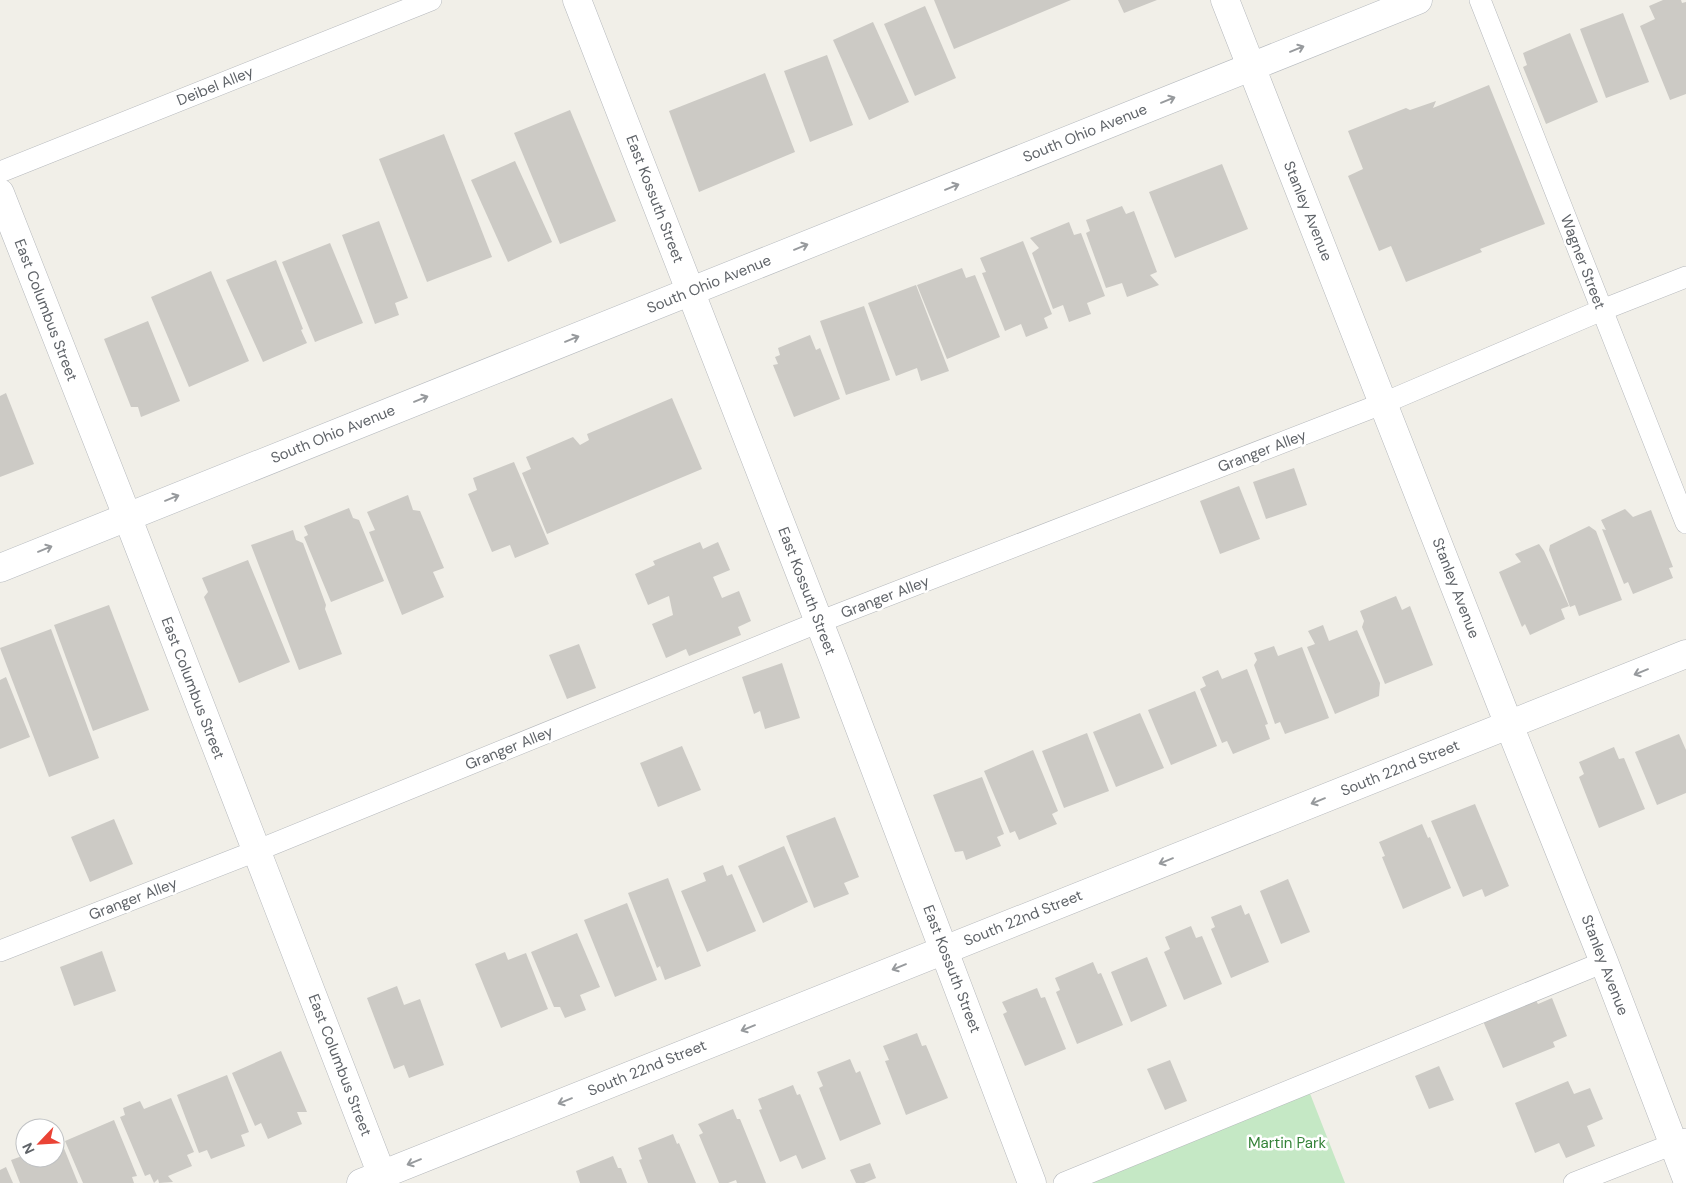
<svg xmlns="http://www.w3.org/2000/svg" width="1686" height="1183" font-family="'DM Sans',sans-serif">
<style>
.green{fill:#c5e8c5}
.building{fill:#cccac5}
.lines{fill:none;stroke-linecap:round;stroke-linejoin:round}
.lane-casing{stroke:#b5b8bc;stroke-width:22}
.street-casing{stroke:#b5b8bc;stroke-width:29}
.secondary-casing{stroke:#b6babf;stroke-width:29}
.lane{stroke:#fff;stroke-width:21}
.street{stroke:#fff;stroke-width:28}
.secondary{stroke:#fff;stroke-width:28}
.oneway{stroke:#979a9d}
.labels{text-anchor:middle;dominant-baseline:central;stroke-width:5;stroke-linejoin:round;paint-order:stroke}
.street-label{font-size:15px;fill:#5f6368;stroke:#fff}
.park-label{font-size:15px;fill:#348238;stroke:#fff}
</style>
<rect width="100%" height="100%" fill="#f1efe8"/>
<polygon class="green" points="1309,1091 1345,1183 1085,1183"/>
<g class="building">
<polygon points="934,0 1071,0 954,49"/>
<polygon points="1118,0 1157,0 1124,13"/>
<polygon points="1663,0 1681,0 1682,3 1686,2 1686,94 1670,100 1640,26 1655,19 1649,6"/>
<polygon points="925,6 956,78 915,96 884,24"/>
<polygon points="1623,13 1649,82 1606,98 1580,29"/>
<polygon points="873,22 909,102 869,120 833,40"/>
<polygon points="1570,33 1598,102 1546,124 1523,67 1527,65 1523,53"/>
<polygon points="827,55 853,125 810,142 784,71"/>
<polygon points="765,73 795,152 699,192 669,111"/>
<polygon points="1489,85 1545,224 1480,249 1482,252 1406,282 1391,246 1379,251 1348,176 1363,169 1348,131 1406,108 1410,110 1436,101 1433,108"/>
<polygon points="570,110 616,221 560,244 514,133"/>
<polygon points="444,134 492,257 427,282 379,159"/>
<polygon points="515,161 552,242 508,262 471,180"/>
<polygon points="1222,164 1248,229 1175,258 1149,192"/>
<polygon points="1122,206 1126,214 1134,211 1157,272 1150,275 1159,285 1127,297 1122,283 1106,288 1086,233 1090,231 1086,220"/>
<polygon points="379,221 408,298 395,303 399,315 375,324 342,235"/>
<polygon points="1069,222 1074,235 1081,233 1105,296 1087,303 1091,314 1069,322 1063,305 1053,309 1032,253 1039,248 1030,238"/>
<polygon points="1023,241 1052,314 1044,318 1048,328 1026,337 1021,324 1005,331 982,273 986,272 980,258"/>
<polygon points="330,243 363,323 315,342 282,262"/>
<polygon points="276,260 303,329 301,330 307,343 263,362 226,280"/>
<polygon points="962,268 966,278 975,275 1000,337 947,359 917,285"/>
<polygon points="211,271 249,361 189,387 151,297"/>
<polygon points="916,285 949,371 921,381 917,368 896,376 868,303"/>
<polygon points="864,306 890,380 846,395 820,321"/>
<polygon points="148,321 180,401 141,417 138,407 131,407 104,339"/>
<polygon points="810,335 816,350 820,348 840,399 794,417 773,365 778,364 775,357 780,355 778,348"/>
<polygon points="6,393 34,464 0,477 0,396"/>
<polygon points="672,398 702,469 547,534 522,473 531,469 526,457 573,437 580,445 589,440 587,434"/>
<polygon points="514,462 549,544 515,558 510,545 492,552 468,494 477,490 473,478"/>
<polygon points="1294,468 1307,505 1266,519 1253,482"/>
<polygon points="1239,486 1260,539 1220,554 1200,501"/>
<polygon points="408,495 413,510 420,511 444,568 433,572 444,597 402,615 369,532 375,530 367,512"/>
<polygon points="349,508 353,518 359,520 384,581 331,602 304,537 308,535 304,526"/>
<polygon points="1625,509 1633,517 1651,510 1673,567 1669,568 1673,578 1633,594 1628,582 1624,584 1602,529 1606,530 1601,520"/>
<polygon points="1589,526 1596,531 1622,600 1579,616 1575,605 1570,607 1549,550 1550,545"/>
<polygon points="293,530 296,540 303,543 326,605 325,609 342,654 299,670 251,545"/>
<polygon points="700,542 703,549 718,542 730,570 713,577 722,598 739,591 751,621 738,627 741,635 689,656 686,649 666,658 652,624 673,615 669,596 648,605 635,574 655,565 653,561"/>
<polygon points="1539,544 1544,551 1569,606 1561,609 1565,619 1530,635 1525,624 1522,627 1499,572 1521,562 1515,554"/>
<polygon points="248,560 290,662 239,683 204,597 208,592 202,578"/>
<polygon points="1396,596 1402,610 1410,606 1433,665 1385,684 1362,627 1364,621 1360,611"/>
<polygon points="109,605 149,710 93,731 54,625"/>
<polygon points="1323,625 1329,641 1357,630 1380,683 1379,696 1335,714 1307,647 1315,644 1308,631"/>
<polygon points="51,629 99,758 49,777 0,648"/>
<polygon points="579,644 596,688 567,699 549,655"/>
<polygon points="1274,646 1278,656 1302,647 1329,718 1285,734 1280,722 1275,724 1254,665 1257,660 1254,653"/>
<polygon points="782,663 800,718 765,729 760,711 754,714 742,677"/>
<polygon points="1247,669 1268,724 1265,725 1270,739 1233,754 1227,741 1222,743 1200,689 1206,686 1202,677 1218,670 1222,679"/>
<polygon points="6,677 30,737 0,749 0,680"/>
<polygon points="1195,691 1217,746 1171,765 1148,710"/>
<polygon points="1140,713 1164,768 1116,787 1093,732"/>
<polygon points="1087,733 1109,791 1064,808 1042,751"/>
<polygon points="1679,734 1686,750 1686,793 1657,805 1635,752"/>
<polygon points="682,746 701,790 658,807 640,763"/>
<polygon points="1614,747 1619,759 1624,758 1645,809 1599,828 1579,777 1584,774 1579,762"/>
<polygon points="1033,750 1058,811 1052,814 1057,824 1019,840 1015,831 1010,833 984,771"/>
<polygon points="982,777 1004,834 997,837 1001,846 966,860 963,851 955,852 933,795"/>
<polygon points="1475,804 1509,886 1485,897 1482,889 1463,897 1431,821"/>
<polygon points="835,817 859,877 844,883 849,894 814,908 786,836"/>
<polygon points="114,819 133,864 90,882 71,837"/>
<polygon points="1422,824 1428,838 1430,837 1451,888 1403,909 1382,857 1385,856 1379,842"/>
<polygon points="784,846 808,902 763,923 738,866"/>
<polygon points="723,865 727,876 732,874 756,931 707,952 681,891 706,881 703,873"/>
<polygon points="668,878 701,966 665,980 660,966 657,968 628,893"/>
<polygon points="1288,879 1310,932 1281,944 1260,891"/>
<polygon points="627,903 657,980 615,997 584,920"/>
<polygon points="1241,905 1245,915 1249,913 1269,962 1231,978 1211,929 1215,927 1211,917"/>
<polygon points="1191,926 1196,938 1202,936 1222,984 1184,1000 1164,952 1170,949 1165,937"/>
<polygon points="577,933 600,987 580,995 586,1010 565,1018 560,1007 554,1007 531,952"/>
<polygon points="102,951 116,991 74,1006 60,967"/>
<polygon points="505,952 508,960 526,953 548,1009 501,1028 475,964"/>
<polygon points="1147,957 1167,1006 1131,1022 1111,972"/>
<polygon points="1093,962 1098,974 1101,973 1123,1025 1077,1044 1056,992 1060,990 1055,978"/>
<polygon points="397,986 404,1005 420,999 444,1065 409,1078 404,1065 394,1069 367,998"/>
<polygon points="1037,988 1041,998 1045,997 1066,1049 1025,1066 1003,1014 1007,1012 1002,1002"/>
<polygon points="1552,998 1567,1036 1553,1042 1555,1047 1503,1068 1483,1021 1535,999 1538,1004"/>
<polygon points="917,1033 922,1046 926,1045 948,1098 906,1115 885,1061 889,1060 883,1046"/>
<polygon points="281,1051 307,1112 297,1112 302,1124 268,1139 261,1123 255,1126 232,1073"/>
<polygon points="850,1059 856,1073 860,1071 881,1124 840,1141 819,1088 823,1086 817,1072"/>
<polygon points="1170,1060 1187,1101 1165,1110 1147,1069"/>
<polygon points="1439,1066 1454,1100 1429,1109 1415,1076"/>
<polygon points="227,1075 249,1132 241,1135 245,1146 211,1159 207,1150 199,1153 177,1095"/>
<polygon points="1568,1081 1574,1094 1590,1088 1603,1119 1587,1126 1595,1146 1566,1158 1559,1143 1535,1153 1515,1103"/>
<polygon points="793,1085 797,1095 800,1094 826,1159 802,1169 796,1155 780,1162 759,1110 762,1109 758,1099"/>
<polygon points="171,1098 194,1152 187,1155 192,1166 168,1176 173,1182 159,1183 158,1179 154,1183 150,1174 145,1176 120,1117 125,1115 123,1108 140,1101 144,1109"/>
<polygon points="733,1109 737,1119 740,1119 766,1183 737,1183 736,1180 728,1183 719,1183 699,1135 703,1133 698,1124"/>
<polygon points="114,1120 137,1176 132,1177 134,1183 83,1183 65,1141"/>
<polygon points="673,1134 677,1144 679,1143 696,1183 648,1183 639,1160 642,1159 638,1148"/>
<polygon points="61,1141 78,1183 20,1183 11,1160 25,1155 25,1158 55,1158 55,1143"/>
<polygon points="613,1156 618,1168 621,1168 627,1183 580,1183 576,1171"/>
<polygon points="870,1163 876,1178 864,1183 856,1183 850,1170"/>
<polygon points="6,1167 13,1183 0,1183 0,1170"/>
</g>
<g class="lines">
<defs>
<g id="lane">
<polyline points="1480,0 1686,523"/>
<polyline points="0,172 431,0"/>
<polyline points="0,951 256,851 819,622 1384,403 1602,310 1686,277"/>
<polyline points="1064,1183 1604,962"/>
<polyline points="1574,1183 1686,1139"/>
</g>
<g id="street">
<polyline points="577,0 835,663 1032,1183"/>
<polyline points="1225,0 1509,725 1604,962 1686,1177"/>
<polyline points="0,193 127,516 385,1183"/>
<polyline points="361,1183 1686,654"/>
</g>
<polyline id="secondary" points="0,568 1418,0"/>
</defs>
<use href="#lane" class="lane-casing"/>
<use href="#street" class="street-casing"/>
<use href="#secondary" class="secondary-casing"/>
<use href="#lane" class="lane"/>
<use href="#street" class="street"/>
<use href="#secondary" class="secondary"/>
</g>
<defs><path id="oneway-shaft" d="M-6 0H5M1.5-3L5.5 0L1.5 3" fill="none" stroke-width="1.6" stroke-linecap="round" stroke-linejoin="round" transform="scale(1.25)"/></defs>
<g class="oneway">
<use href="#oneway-shaft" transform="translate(1297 49) rotate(-22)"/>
<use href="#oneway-shaft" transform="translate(1168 100) rotate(-22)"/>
<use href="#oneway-shaft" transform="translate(952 187) rotate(-22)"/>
<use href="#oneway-shaft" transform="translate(801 247) rotate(-22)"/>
<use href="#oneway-shaft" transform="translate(572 339) rotate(-22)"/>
<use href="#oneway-shaft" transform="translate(421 399) rotate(-22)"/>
<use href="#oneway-shaft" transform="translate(172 498) rotate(-22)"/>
<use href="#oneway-shaft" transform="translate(45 549) rotate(-22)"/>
<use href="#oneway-shaft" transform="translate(1641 672) rotate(158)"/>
<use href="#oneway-shaft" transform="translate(1318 801) rotate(158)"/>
<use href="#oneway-shaft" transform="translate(1166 861) rotate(158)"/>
<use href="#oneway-shaft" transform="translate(899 967) rotate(158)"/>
<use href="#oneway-shaft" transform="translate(748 1028) rotate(158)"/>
<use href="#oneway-shaft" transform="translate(565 1101) rotate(158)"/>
<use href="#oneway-shaft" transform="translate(414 1162) rotate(158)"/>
</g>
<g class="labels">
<g class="street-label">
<text transform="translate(215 86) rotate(-22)">Deibel Alley</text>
<text transform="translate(1085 133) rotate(-22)">South Ohio Avenue</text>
<text transform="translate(655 199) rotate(69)">East Kossuth Street</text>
<text transform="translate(1308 211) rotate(68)">Stanley Avenue</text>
<text transform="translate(1583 262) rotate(69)">Wagner Street</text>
<text transform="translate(709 284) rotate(-22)">South Ohio Avenue</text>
<text transform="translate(46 310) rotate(69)">East Columbus Street</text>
<text transform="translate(333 434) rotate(-22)">South Ohio Avenue</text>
<text transform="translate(1262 451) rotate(-21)">Granger Alley</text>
<text transform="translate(1456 588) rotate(69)">Stanley Avenue</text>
<text transform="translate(807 591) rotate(69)">East Kossuth Street</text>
<text transform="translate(885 597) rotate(-21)">Granger Alley</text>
<text transform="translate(193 688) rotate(69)">East Columbus Street</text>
<text transform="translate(509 748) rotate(-22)">Granger Alley</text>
<text transform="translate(1400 768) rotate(-22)">South 22nd Street</text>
<text transform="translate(133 899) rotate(-21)">Granger Alley</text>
<text transform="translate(1023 918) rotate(-22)">South 22nd Street</text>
<text transform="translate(1605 965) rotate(69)">Stanley Avenue</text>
<text transform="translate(952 969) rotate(69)">East Kossuth Street</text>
<text transform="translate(340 1065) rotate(69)">East Columbus Street</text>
<text transform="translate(647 1068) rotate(-22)">South 22nd Street</text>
</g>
<g class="park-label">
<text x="1287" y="1143">Martin Park</text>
</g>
</g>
<g transform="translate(40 1143) rotate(245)"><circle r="24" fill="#ffffff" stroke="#bfc1c3"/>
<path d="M0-4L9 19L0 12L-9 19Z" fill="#ea4335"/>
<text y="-8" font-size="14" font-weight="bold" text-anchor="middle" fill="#5f6368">N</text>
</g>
</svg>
